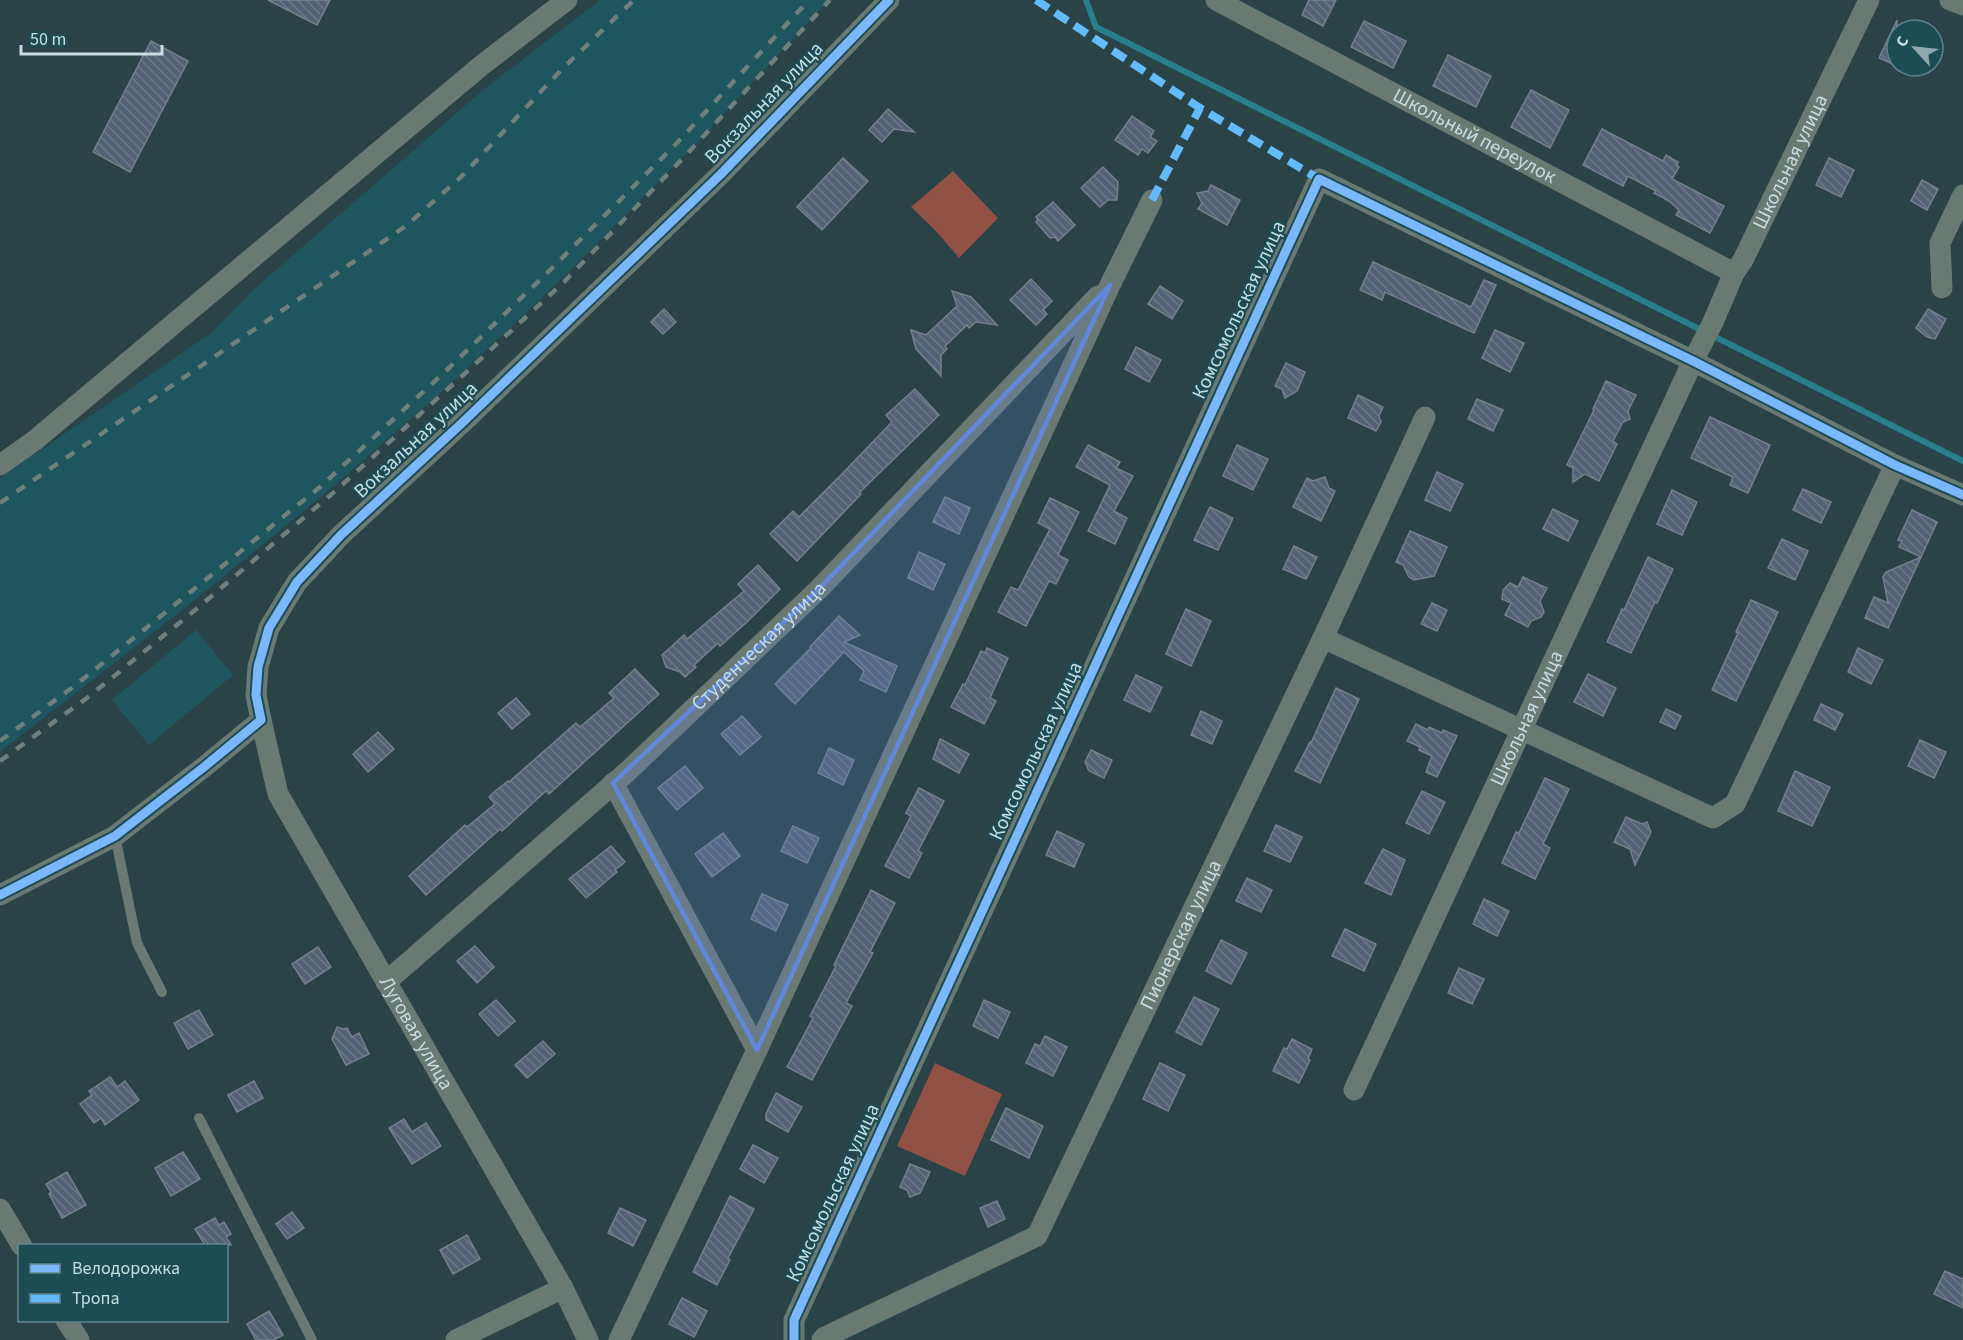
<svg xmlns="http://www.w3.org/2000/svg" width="1963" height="1340" font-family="'Source Sans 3',sans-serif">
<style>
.built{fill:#1e555e}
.garden{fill:#915145}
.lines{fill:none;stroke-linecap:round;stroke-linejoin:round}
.stream{stroke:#297f8e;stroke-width:6}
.building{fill:url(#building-back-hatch);stroke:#74818a;stroke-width:1.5}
.lane{stroke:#697a73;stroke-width:10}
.street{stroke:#697a73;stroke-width:21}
.rail{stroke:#6e7f7c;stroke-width:4.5;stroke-dasharray:10 10;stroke-linecap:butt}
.quiet{stroke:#63bbfa;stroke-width:8;stroke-dasharray:15 8;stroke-linecap:butt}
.cycleway-casing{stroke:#1d4c54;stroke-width:13}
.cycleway{stroke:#7ab7fb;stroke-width:9}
.marked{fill:#6188dc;fill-opacity:0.2;stroke:#6188dc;stroke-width:4.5;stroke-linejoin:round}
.labels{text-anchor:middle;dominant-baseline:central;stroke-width:4.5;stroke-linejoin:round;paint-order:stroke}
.street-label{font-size:20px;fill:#c6dee3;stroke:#1d4c54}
</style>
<defs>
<pattern id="building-back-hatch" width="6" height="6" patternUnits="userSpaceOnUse" patternTransform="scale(1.5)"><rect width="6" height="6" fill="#526174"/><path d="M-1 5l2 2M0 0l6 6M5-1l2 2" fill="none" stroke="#697788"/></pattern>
</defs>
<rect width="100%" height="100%" fill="#2a4347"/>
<g class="built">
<polygon points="600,0 829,0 697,143 567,274 444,390 327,492 185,608 0,752 0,478 211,333 254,289 483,90"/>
<polygon points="196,630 233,675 149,745 112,700"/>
</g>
<g class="garden">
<polygon points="953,171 998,218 959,258 936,231 911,207"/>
<polygon points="935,1063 1002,1094 965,1176 897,1146"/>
</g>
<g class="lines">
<polyline class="stream" points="1086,0 1096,27 1963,461"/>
</g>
<g class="building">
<polygon points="268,0 330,0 317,25"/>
<polygon points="1309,0 1336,0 1323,26 1302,15"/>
<polygon points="1897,20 1897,66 1879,58"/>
<polygon points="1364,21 1406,41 1393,68 1351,47"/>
<polygon points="151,41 188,61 130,172 93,152"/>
<polygon points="1448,55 1491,76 1476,107 1433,86"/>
<polygon points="1531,90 1569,110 1550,148 1511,127"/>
<polygon points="888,109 914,132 894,129 882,142 869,130"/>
<polygon points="1132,116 1154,131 1150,137 1157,141 1148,153 1142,149 1138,155 1115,140"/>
<polygon points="1602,129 1663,161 1666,155 1678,162 1677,165 1679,167 1672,179 1724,206 1710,233 1676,215 1679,210 1669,201 1654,193 1656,191 1628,176 1623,186 1583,165"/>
<polygon points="843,158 868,181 822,230 797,207"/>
<polygon points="1829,158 1854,170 1841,197 1816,185"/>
<polygon points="1103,167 1118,182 1117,200 1108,200 1100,207 1081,188"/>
<polygon points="1922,180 1938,189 1927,210 1911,201"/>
<polygon points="1211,185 1240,200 1227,225 1198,209 1202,203 1197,193 1208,191"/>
<polygon points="1053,202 1075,225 1058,241 1055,237 1050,238 1036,222 1038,220 1036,217"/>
<polygon points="1373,262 1471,307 1484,280 1496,285 1474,333 1385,292 1382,300 1360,290"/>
<polygon points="1031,279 1052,301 1043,310 1047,314 1036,325 1010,300"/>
<polygon points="1160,286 1183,301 1172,319 1148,304"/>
<polygon points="952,291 971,297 997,325 976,322 969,328 967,325 945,346 947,349 941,355 941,376 916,349 911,330 926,335 957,306"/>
<polygon points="664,309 676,322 663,334 651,322"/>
<polygon points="1928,309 1946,319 1935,339 1927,337 1916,328"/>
<polygon points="1495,330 1524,343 1510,372 1482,358"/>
<polygon points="1136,347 1161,360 1149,382 1125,369"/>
<polygon points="1286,363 1305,372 1297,391 1285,398 1282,389 1275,386"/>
<polygon points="1606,381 1636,395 1628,411 1630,419 1623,422 1613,441 1617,444 1599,481 1585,474 1573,482 1573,468 1567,465 1594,410 1593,409"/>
<polygon points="915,389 939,415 859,493 861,494 797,561 770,534 793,511 799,517 841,475 892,422 886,415"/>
<polygon points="1358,395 1383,407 1379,416 1381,422 1376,431 1348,418"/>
<polygon points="1477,399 1503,410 1493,431 1468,419"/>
<polygon points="1710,417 1770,445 1748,493 1730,485 1733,477 1691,458"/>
<polygon points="1088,445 1120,462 1116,468 1133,476 1114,511 1127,518 1115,544 1088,531 1110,485 1076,467"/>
<polygon points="1237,445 1268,459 1253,490 1223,476"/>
<polygon points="1437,472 1463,484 1450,511 1425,500"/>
<polygon points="1325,477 1329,488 1335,491 1321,521 1293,507 1307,478 1313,481"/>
<polygon points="1803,489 1831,502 1821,523 1793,510"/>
<polygon points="1672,490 1697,502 1682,535 1657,524"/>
<polygon points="945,497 970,508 959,534 933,522"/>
<polygon points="1050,498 1079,512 1058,555 1068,560 1056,584 1049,581 1026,626 998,612 1011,587 1018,590 1050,529 1038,523"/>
<polygon points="1210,507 1233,518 1218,550 1194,540"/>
<polygon points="1553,509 1578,521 1568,541 1543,529"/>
<polygon points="1912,510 1937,522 1921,557 1899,547 1902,541 1898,540"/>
<polygon points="1410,531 1447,547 1434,576 1414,580 1409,577 1403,565 1396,562"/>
<polygon points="1782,539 1808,551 1795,580 1768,568"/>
<polygon points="1294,546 1317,557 1306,579 1283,569"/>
<polygon points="919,552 945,564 933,590 908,578"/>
<polygon points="1648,557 1673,569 1657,603 1655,602 1631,653 1607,642 1622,609 1624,610"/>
<polygon points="1921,557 1888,628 1865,618 1874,597 1888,603 1883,577 1886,572"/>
<polygon points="758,565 780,589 747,622 720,646 718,643 694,665 696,667 685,677 680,672 666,667 662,655 684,635 687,639 744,591 738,584"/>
<polygon points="1523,577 1547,588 1540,601 1544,612 1541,617 1531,621 1528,627 1505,615 1511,603 1502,599 1503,590 1510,583 1518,587"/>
<polygon points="1751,600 1778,612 1736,701 1712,690 1738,633 1736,632"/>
<polygon points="1432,603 1447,610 1437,631 1421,624"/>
<polygon points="1186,609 1211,621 1191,666 1166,654"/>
<polygon points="839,616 860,635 844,642 897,666 886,692 860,680 864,671 844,652 795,704 775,684 811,648 810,647"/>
<polygon points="987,648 1008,658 990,698 996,701 984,724 951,707 963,684 965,685 981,651 985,653"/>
<polygon points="1858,648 1883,660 1871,684 1848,672"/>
<polygon points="635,669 659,694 549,794 546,791 502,831 500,829 426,895 409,876 465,825 467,827 495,804 489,797 494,792 508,781 509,782 576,723 580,727 614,698 609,693"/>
<polygon points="1588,674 1616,688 1603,716 1574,702"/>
<polygon points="1136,675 1162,687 1150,712 1124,700"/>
<polygon points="1336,688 1359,699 1320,783 1295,771 1310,742 1311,743"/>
<polygon points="516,698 530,714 512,729 498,713"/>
<polygon points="1821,704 1843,714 1835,730 1814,720"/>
<polygon points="1666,709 1681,716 1675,729 1660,722"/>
<polygon points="1201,711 1222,721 1212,744 1191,735"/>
<polygon points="742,716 761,737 740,755 721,734"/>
<polygon points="1416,724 1428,730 1429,727 1442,733 1443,730 1457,736 1437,777 1426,772 1432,756 1419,750 1420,747 1407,741"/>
<polygon points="378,732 394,749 368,772 353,754"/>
<polygon points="940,739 969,754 959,773 933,759"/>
<polygon points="1920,740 1946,752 1934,778 1908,766"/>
<polygon points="829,748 854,760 843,785 818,773"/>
<polygon points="1091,750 1112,760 1104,778 1089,771 1085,762"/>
<polygon points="685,766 703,788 677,810 658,788"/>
<polygon points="1795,771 1830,787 1812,826 1778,811"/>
<polygon points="1545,778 1569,789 1543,844 1550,848 1535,879 1502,863 1516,832 1519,833"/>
<polygon points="919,788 944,801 918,851 922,853 909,878 885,866 911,816 906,813"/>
<polygon points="1422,791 1445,802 1429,834 1406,823"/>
<polygon points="1626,817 1642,824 1647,822 1651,832 1635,865 1630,849 1614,842"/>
<polygon points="1276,825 1302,837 1290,862 1264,851"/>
<polygon points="793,826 819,838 807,863 781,851"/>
<polygon points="1057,831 1084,844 1074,867 1046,855"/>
<polygon points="723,833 740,856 712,877 695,854"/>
<polygon points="611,846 625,862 615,870 617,872 586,898 569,879"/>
<polygon points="1383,849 1405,860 1391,895 1365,883"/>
<polygon points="1247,878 1272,890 1261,912 1236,901"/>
<polygon points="871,890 895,903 870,952 873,953 846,1003 852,1006 812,1080 787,1067 813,1018 810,1016 836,966 834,965"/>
<polygon points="762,894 788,905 776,931 751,919"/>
<polygon points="1484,899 1509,911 1497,936 1473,924"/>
<polygon points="1345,929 1376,944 1364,971 1332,956"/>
<polygon points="1221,940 1247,953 1231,984 1206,971"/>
<polygon points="475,946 494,967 477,983 457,961"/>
<polygon points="318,947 331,967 305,984 292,964"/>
<polygon points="1459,968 1484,979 1472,1004 1448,993"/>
<polygon points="1194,997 1219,1009 1201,1045 1176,1032"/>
<polygon points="496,1000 515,1021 498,1036 479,1014"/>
<polygon points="984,1000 1010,1012 998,1038 973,1026"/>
<polygon points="199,1010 213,1035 188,1049 174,1023"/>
<polygon points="337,1027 343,1029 347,1028 352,1037 359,1033 369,1054 346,1065 332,1039"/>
<polygon points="1045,1036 1067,1047 1053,1076 1026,1063 1035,1044 1040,1046"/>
<polygon points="1292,1039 1312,1049 1308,1059 1310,1060 1299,1083 1273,1071 1284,1048 1287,1049"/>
<polygon points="543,1041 555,1054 527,1078 515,1065"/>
<polygon points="1160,1063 1185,1075 1168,1111 1143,1099"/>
<polygon points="110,1077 117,1087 125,1081 139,1100 105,1125 101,1118 94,1123 80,1104 92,1095 89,1091"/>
<polygon points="254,1081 263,1098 237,1112 228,1095"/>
<polygon points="776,1093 802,1107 788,1132 766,1120 766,1114"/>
<polygon points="1006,1108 1043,1126 1029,1158 991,1140"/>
<polygon points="404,1119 412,1132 426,1123 441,1146 412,1164 389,1128"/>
<polygon points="753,1145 778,1158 764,1183 740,1169"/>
<polygon points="183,1152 200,1179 171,1196 155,1168"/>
<polygon points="910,1164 930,1172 920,1193 910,1197 907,1190 900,1187"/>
<polygon points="67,1172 86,1205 62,1218 49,1194 51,1192 46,1184"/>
<polygon points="730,1196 754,1209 728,1258 730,1260 717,1285 693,1272"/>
<polygon points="997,1201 1005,1219 988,1227 980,1208"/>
<polygon points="620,1208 646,1220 633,1246 608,1233"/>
<polygon points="292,1212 304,1228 287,1239 276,1224"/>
<polygon points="215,1218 219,1225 224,1222 231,1234 226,1237 231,1245 205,1245 195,1229"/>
<polygon points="467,1235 480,1259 453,1274 440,1250"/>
<polygon points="1945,1271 1963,1279 1963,1308 1934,1294"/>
<polygon points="682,1298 707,1311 694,1337 669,1324"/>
<polygon points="269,1311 283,1335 274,1340 256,1340 247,1324"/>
</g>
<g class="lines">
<g class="lane">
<polyline points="115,836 137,943 162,992"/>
<polyline points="199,1118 312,1340"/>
</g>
<g class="street">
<path id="s1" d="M 1216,0 L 1734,273"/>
<polyline points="1950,0 1963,5"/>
<polyline points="1942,288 1940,243 1963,195"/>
<polyline points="0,465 34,441 482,65 567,0"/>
<polyline points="1323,638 1713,818 1735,804 1895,465"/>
<path id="s2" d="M 261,720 L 278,794 L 563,1288 L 588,1340"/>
<polyline points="613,783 757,1050"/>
<polyline points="0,895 115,836 204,767 261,720 256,695 258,667 269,628 297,582 341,535 462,423 721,174 889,0"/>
<path id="s3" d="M 386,982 L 627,772 L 819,589 L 1098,296"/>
<path id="s4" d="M 1354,1090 L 1693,361 L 1713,322 L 1734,273 L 1743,260 L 1869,0"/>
<polyline points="0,1209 22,1246"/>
<polyline points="66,1320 79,1340"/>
<polyline points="456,1340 563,1288"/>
<polyline points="619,1340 757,1050 1110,285 1152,200"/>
<polyline points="794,1340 794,1320 1319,179 1693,361 1895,465 1963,495"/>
<path id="s5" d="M 822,1340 L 825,1337 L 1037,1236 L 1323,638 L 1425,417"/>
</g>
<g class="rail">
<polyline points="0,503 406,226 462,176 562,69 634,0"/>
<polyline points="0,741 77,684 320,487 450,367 552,268 675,145 809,0"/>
<polyline points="0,761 87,698 194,611 333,493 460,378 565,281 686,155 830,0"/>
</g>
<g class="quiet">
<polyline points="1036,0 1200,108"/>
<polyline points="1152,200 1200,108 1319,179"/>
</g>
<defs>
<g id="cycleway">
<polyline points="0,895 115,836 204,767 261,720 256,695 258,667 269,628 297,582 341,535 462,423 721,174 889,0"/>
<polyline points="794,1340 794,1320 1319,179 1693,361 1895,465 1963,495"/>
</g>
</defs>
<use href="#cycleway" class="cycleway-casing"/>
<use href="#cycleway" class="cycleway"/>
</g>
<path class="marked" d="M 1110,285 L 757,1050 L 613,783 L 819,589 Z"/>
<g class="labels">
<g class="street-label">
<text transform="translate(764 103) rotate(-46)">Вокзальная улица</text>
<text stroke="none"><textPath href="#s1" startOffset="292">Школьный переулок</textPath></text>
<text stroke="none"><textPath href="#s4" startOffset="1026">Школьная улица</textPath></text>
<text transform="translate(1239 310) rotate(-65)">Комсомольская улица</text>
<text transform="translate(416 440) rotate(-43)">Вокзальная улица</text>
<text stroke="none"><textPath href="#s3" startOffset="502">Студенческая улица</textPath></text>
<text stroke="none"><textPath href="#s4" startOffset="410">Школьная улица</textPath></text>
<text transform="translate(1036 751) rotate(-65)">Комсомольская улица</text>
<text stroke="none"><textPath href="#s5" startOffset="573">Пионерская улица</textPath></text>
<text stroke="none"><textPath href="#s2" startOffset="352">Луговая улица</textPath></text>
<text transform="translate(833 1193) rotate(-65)">Комсомольская улица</text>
</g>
</g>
<rect x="18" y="1244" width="210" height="78" fill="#1d4c54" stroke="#61868d" stroke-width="1.5"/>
<rect x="30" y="1264" width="30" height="9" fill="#7ab7fb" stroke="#61868d" stroke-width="1.5"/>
<text x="72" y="1274" font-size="18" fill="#c6dee3">Велодорожка</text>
<rect x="30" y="1294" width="30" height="9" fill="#63bbfa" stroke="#61868d" stroke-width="1.5"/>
<text x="72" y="1304" font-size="18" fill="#c6dee3">Тропа</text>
<g transform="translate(1915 48) rotate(297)"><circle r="28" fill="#1d4c54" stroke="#61868d" stroke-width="1.5"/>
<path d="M0-4.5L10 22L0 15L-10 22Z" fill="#8fa8ac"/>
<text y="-9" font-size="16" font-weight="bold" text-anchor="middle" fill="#c6dee3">С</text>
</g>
<path d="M21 45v9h141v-9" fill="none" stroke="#c6dee3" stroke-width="3"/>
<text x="30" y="45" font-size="18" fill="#c6dee3" stroke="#1d4c54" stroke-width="4.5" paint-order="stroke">50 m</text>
</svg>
